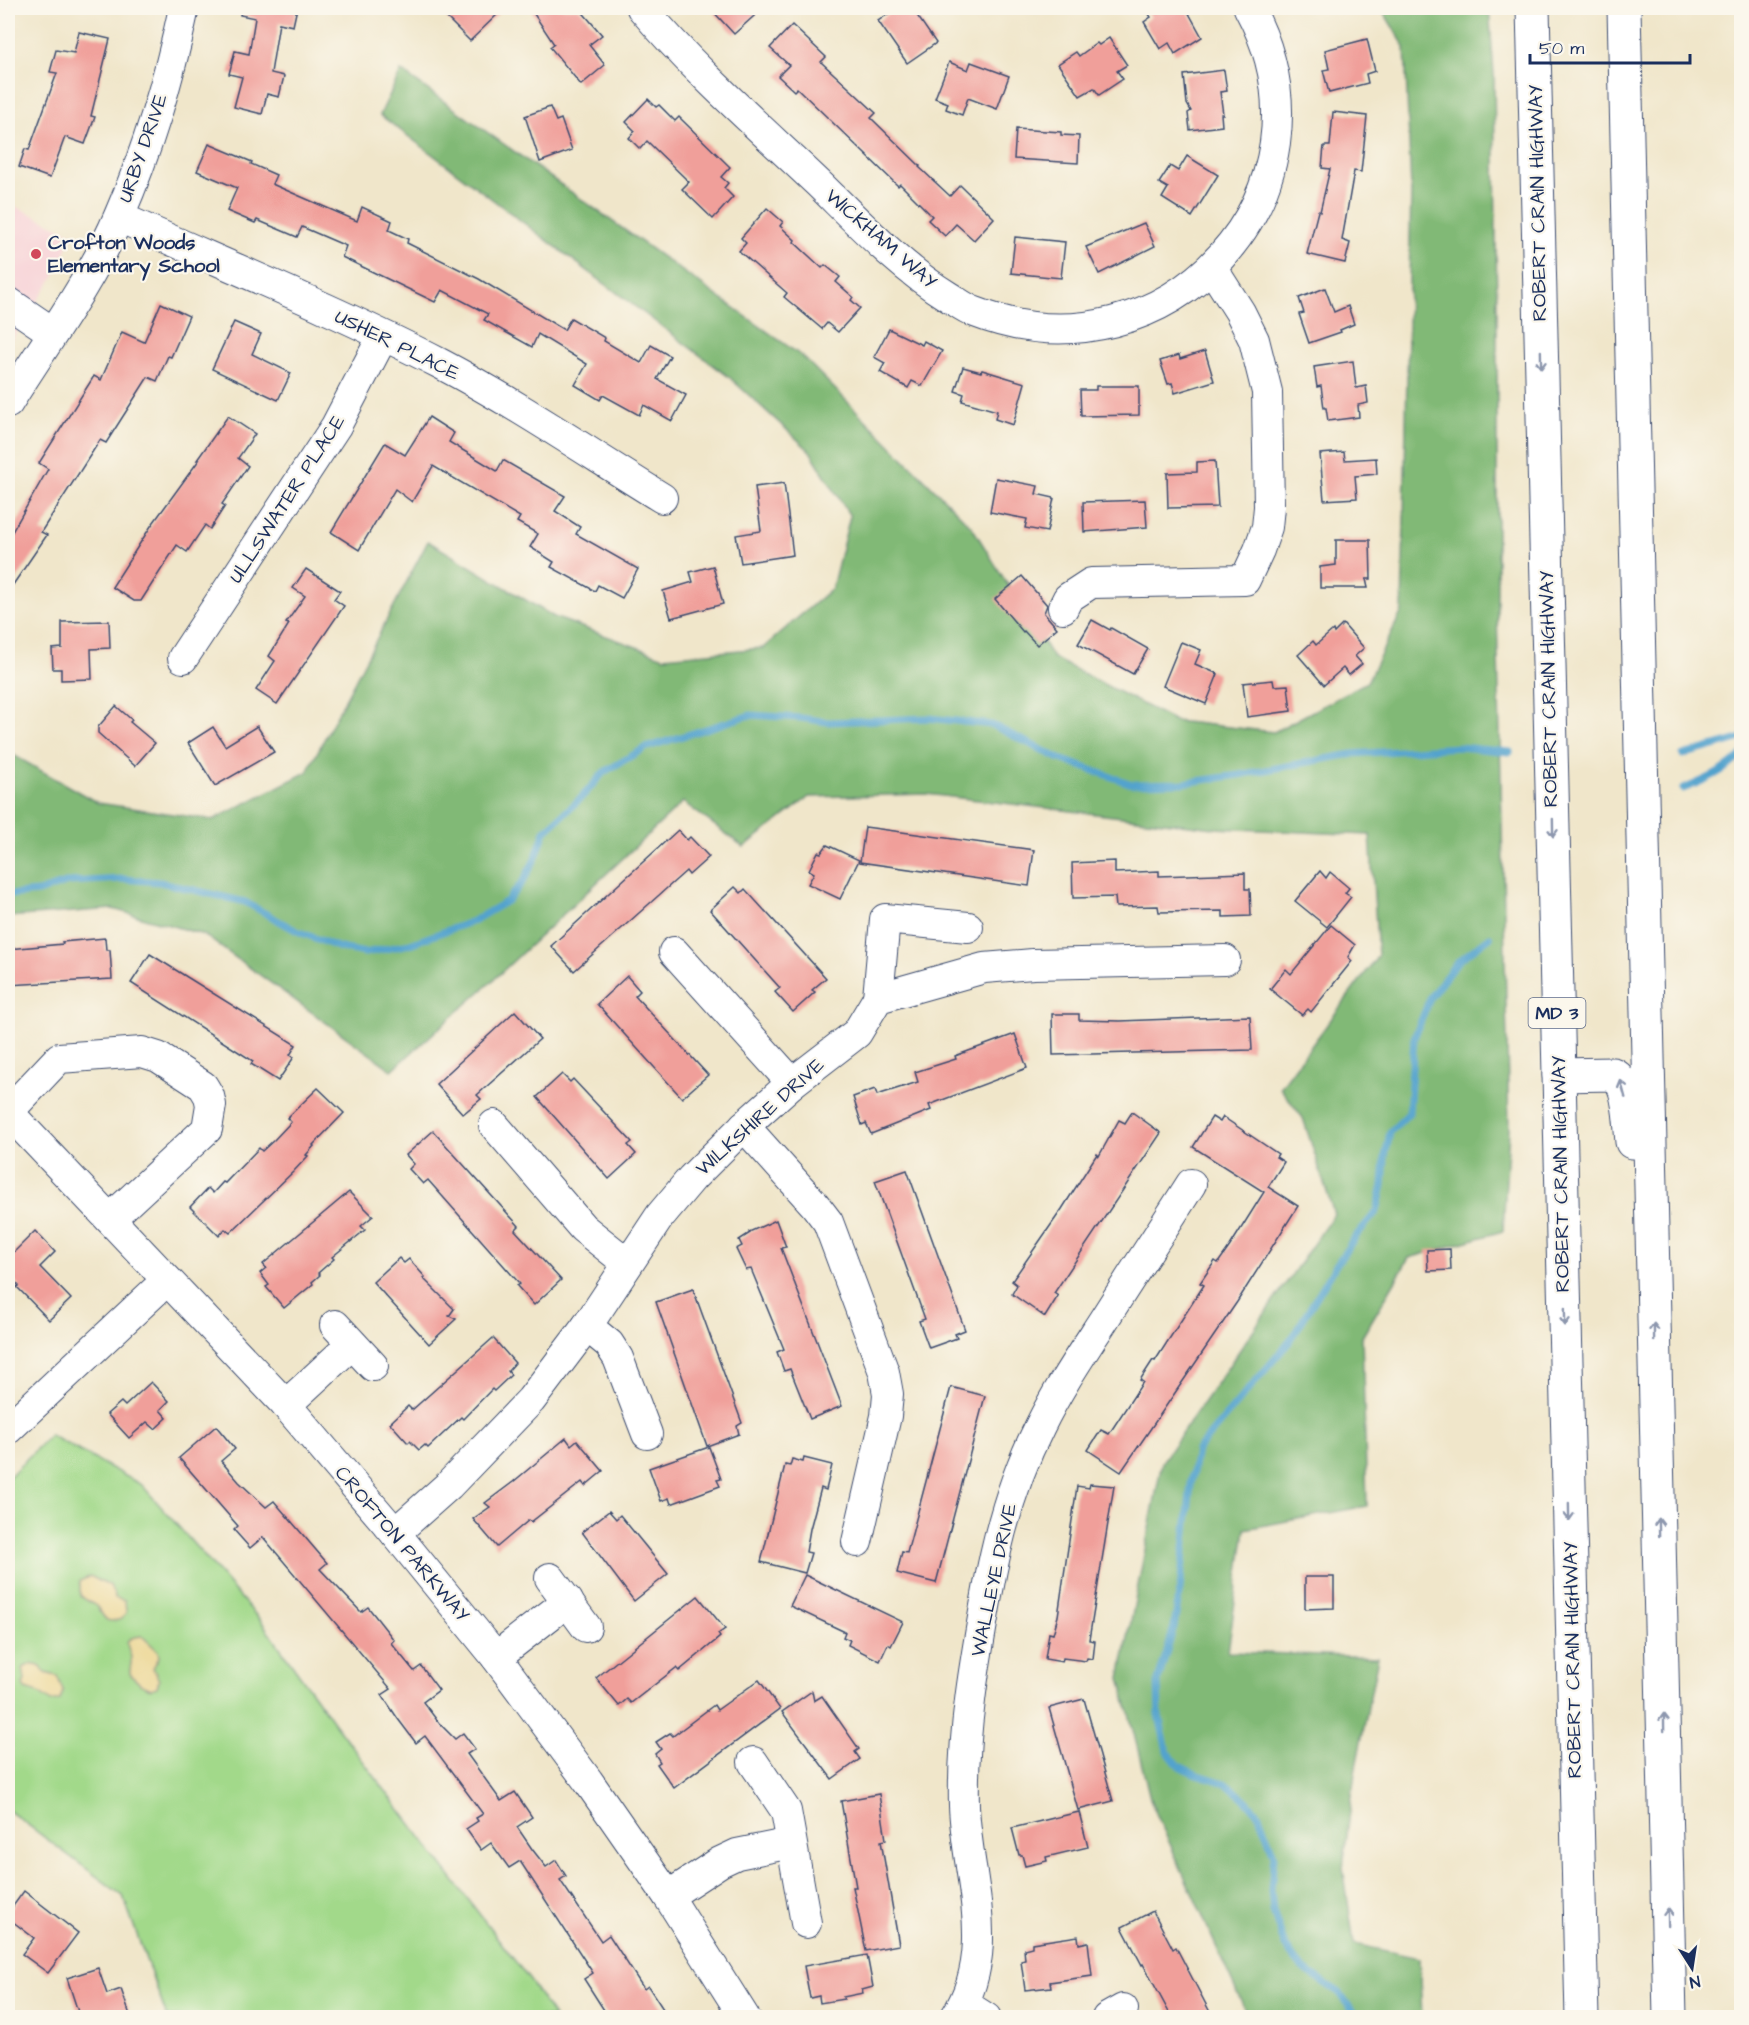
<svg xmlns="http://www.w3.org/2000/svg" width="1749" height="2025" font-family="'Architects Daughter',sans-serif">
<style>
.built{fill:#f7cfd5}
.green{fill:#a2d98a;stroke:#5e8474;stroke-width:1.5}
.forest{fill:#81b976;stroke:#4e746a;stroke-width:1.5}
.sand{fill:#eeda9e;stroke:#84847e;stroke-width:1.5}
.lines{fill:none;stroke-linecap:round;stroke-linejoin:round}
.stream{stroke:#53a3cd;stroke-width:7}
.building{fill:#f09f9a}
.minor-casing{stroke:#3b4a6e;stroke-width:32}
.highway-casing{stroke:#3b4a6e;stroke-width:35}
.minor{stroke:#fff;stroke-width:30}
.highway{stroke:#fff;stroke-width:33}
.oneway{stroke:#8d97ae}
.poi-dot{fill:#d1495b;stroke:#fbf7ec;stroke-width:2}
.labels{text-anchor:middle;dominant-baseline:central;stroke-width:4.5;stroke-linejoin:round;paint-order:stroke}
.shield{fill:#fbf7ec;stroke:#5e6b89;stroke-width:1.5}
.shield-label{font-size:18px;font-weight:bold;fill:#1b2f5e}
.street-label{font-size:20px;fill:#1b2f5e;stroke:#fbf7ec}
.poi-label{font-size:20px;font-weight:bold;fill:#1b2f5e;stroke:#fbf7ec;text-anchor:start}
</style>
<rect width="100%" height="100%" fill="#fbf7ec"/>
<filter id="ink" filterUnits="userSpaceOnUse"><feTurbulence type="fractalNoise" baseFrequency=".0167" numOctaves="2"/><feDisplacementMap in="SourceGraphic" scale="12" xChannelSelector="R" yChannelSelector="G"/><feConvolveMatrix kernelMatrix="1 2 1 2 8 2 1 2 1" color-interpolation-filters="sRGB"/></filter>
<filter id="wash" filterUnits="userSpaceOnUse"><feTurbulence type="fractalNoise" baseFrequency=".008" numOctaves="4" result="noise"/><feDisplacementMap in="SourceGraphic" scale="24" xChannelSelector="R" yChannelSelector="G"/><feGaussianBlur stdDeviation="1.35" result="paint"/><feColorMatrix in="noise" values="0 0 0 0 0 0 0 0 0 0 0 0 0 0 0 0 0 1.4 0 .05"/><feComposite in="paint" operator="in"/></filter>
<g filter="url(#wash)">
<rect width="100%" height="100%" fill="#f0e6ca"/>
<polygon class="built" points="8,203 73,234 55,275 8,345"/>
<polygon class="green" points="50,1435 142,1485 261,1621 334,1723 531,1982 554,2017 167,2017 123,1896 8,1810 8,1478"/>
<polygon class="forest" points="1381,8 1489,8 1494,74 1497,317 1497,609 1509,1130 1503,1231 1409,1258 1362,1337 1367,1506 1245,1529 1228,1652 1378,1657 1355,1772 1343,1867 1354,1944 1419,1958 1422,2017 1248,2017 1151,1802 1120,1678 1162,1462 1334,1214 1303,1118 1280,1088 1378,956 1370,835 1214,828 926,794 809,797 744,847 683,802 490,983 392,1070 204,935 113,909 8,917 8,752 98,803 213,820 307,772 428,541 554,617 664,657 763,648 832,588 850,516 810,451 729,377 380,115 401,71 803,357 972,527 1053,658 1175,721 1274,732 1367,682 1402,611 1411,190 1405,47"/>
<g class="sand">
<path d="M 90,1576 C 98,1579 102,1584 110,1585 L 115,1598 L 125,1601 L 126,1613 L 122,1619 C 104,1624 106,1619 97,1607 C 92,1602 84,1600 80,1595 L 80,1581 Z"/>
<path d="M 142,1636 L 158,1651 L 159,1657 L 153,1668 L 159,1680 L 157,1687 L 151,1689 L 140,1684 L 130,1674 C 129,1669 132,1664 131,1659 C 131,1648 117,1638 142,1636 Z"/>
<polygon points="32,1663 41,1667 45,1673 57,1676 63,1690 60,1700 51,1702 39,1693 25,1689 23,1685 25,1680 23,1668"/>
</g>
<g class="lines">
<g class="stream">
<polyline points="1683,755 1742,738"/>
<path d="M 1683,789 C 1703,781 1727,771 1742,754"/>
<polyline points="8,895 38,892 69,882 123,879 160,882 245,902 297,931 340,948 365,953 410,944 473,921 507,901 524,880 536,857 545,831 581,798 604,772 645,748 750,715 801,718 828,722 929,718 992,725 1060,759 1132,784 1183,783 1239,775 1352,754 1459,747 1510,752"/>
<polyline points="1357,2018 1340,1993 1303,1969 1285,1946 1273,1911 1271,1890 1274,1855 1259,1815 1245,1799 1225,1783 1196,1774 1179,1766 1167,1751 1159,1716 1158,1681 1174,1627 1180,1589 1191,1484 1197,1450 1290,1341 1336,1265 1356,1236 1377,1211 1383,1185 1385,1157 1390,1132 1409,1113 1414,1038 1431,996 1457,962 1490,937"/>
</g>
</g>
<g id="blocks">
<g class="building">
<polygon points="241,8 297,8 293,26 279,23 271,73 284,76 279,97 267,94 262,114 234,107 242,77 229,74 235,51 249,54 255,18 240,15"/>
<polygon points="437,8 504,8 470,41"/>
<polygon points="530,8 579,8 602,35 589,45 605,65 581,85 550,47 554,44"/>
<polygon points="710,8 763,8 734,34"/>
<polygon points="897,8 912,8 936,43 907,63 878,21"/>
<polygon points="1145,8 1186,8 1202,37 1175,54 1169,43 1160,49 1144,22 1151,17"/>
<polygon points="792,25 826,57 821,62 876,113 871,118 920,166 919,167 950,196 960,185 994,218 974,240 956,224 945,236 928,220 932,216 900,184 898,186 797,88 794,91 778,76 789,65 770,48"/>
<polygon points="79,32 110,39 91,116 95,117 85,144 65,137 50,178 19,167 25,149 29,150 57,73 50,72 56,50 74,53"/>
<polygon points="1109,38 1127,65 1117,71 1123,79 1099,95 1094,88 1080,96 1058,64 1076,52 1079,56 1097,43 1099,45"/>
<polygon points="1367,39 1375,71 1366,74 1368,83 1329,93 1323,70 1329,69 1325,50"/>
<polygon points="949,62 968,70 971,62 1009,76 997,109 968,98 962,115 946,109 948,103 935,98"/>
<polygon points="1224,70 1227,91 1220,92 1223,114 1221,114 1222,126 1190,130 1188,113 1191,111 1187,104 1184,75"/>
<polygon points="648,99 656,107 659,105 675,121 679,117 730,167 721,177 728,183 724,188 733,197 713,219 682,189 689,182 647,141 640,149 629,138 635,131 626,122"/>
<polygon points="550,107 556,121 561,119 572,150 540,162 525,116"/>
<polygon points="1333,112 1367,116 1361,172 1354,171 1342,240 1350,243 1345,263 1307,254 1318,211 1320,212 1330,169 1322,168 1324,146 1330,146"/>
<polygon points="1016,129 1061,132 1061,135 1079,136 1078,163 1014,159"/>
<polygon points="209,144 252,162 251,164 276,175 272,184 357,221 362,207 392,221 389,230 408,239 407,243 479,279 564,330 571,318 605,338 604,341 641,363 651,345 670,356 657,379 686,395 672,421 644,405 639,415 603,395 600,400 575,385 587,364 538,334 532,347 484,320 488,314 442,290 435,302 342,257 346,246 302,227 297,237 257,220 255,223 227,211 237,188 197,171"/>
<polygon points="1187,156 1218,175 1192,217 1162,198 1168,188 1159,183 1170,166 1178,171"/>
<polygon points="767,208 783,222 780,226 795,240 794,242 822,268 825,265 840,277 836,282 853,297 851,300 860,308 838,332 827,323 822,329 784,297 787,293 739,251 746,243 741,238"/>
<polygon points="1144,223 1155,246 1099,274 1086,247"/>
<polygon points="1015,237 1065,242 1061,278 1011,273"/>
<polygon points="1325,288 1334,312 1348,306 1354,324 1340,330 1341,332 1309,343 1299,314 1304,313 1299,298"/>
<polygon points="161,303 189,316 171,357 168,356 157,381 148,377 106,443 100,440 41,532 47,535 8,592 8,539 48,469 39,463 94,376 101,380 122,332 144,342"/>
<polygon points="234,322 261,334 252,354 291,373 278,400 212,369"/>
<polygon points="889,329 922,345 924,341 942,351 922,386 912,381 908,388 880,372 885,363 874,357"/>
<polygon points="1205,351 1214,381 1175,393 1172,383 1168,384 1160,361 1179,355 1180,359"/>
<polygon points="1353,361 1356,388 1366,386 1368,403 1358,405 1359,417 1328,421 1326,408 1324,408 1321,386 1317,387 1314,367"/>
<polygon points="963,367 981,372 982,370 1025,383 1013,425 995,419 997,411 962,401 964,394 955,391"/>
<polygon points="1096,386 1139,386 1139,415 1081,416 1080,390 1096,390"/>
<polygon points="228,416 255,434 238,458 248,466 222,504 225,506 210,529 205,525 187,552 177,545 141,601 134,601 112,587 151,526 199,460 197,460"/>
<polygon points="429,417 454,433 449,442 474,457 497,471 503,460 565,496 555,511 580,527 576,534 638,569 622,598 598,585 595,591 551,567 554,562 530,547 538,534 517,522 520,517 433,466 412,502 395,489 359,550 331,532 385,443 405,455"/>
<polygon points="1344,452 1345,460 1376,458 1377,474 1355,476 1357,498 1324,500 1320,454"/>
<polygon points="1215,461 1218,507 1168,508 1167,473 1197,472 1197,462"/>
<polygon points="996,478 1038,486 1036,494 1054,498 1047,532 1025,528 1027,519 990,512"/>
<polygon points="784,483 793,555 741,563 736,535 761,531 755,487"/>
<polygon points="1145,500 1147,527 1084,532 1083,502"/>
<polygon points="1336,540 1370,540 1371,579 1366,579 1368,588 1320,588 1320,567 1336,565"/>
<polygon points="713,566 723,604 671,618 663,591 693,582 690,572"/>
<polygon points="306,569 340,591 334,599 344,606 277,704 256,690 275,661 269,656 289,624 286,623 305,596 293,588"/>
<polygon points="1022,576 1047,605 1044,613 1057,628 1037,645 1024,631 1023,632 995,599"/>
<polygon points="1092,620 1110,630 1111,628 1148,649 1133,674 1078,644"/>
<polygon points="109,621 110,648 91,649 92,679 61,680 61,669 53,669 52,649 62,648 62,622"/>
<polygon points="1343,624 1364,648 1355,656 1362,664 1349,675 1343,668 1324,685 1298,655 1313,641 1316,645 1333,630 1334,633"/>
<polygon points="1181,642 1201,650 1195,664 1218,674 1206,704 1163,686"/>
<polygon points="1273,680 1274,686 1288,685 1291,711 1247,717 1243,683"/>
<polygon points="116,706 132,720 130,722 155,743 135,766 98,733 98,727"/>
<polygon points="257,726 274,752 215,786 188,743 213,727 225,746"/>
<polygon points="865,827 1034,850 1029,886 860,862"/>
<polygon points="678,830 687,840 690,837 709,857 689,875 686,871 574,971 551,946"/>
<polygon points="827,845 859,860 840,899 808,884 814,873 809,870 818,852 821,853"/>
<polygon points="1115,861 1115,873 1159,871 1159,876 1245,873 1245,889 1250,889 1251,916 1223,917 1223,911 1159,912 1158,906 1116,907 1115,897 1073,898 1072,863"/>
<polygon points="1320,871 1326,878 1330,872 1349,888 1345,893 1351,897 1327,927 1295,901"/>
<polygon points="735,887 741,893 745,889 826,978 812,990 815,992 793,1012 775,992 780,988 710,910"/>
<polygon points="1331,925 1355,945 1348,957 1352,961 1311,1012 1308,1009 1302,1015 1270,989 1286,969 1291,974"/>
<polygon points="105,938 106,950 110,950 112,979 8,985 8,949 63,944 62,942"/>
<polygon points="150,954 296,1045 290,1055 294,1057 278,1081 251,1064 253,1061 131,983"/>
<polygon points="627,976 640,991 635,996 708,1075 682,1098 597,1004"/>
<polygon points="515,1011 540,1039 477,1095 481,1099 463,1114 436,1084"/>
<polygon points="1052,1014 1079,1014 1079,1020 1120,1021 1250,1016 1252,1050 1053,1055"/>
<polygon points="1015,1034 1027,1068 929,1105 931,1110 871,1134 866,1123 862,1125 853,1097 875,1089 877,1095 918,1082 915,1072 956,1059 955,1056"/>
<polygon points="562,1074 570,1082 573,1079 632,1142 628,1145 636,1154 609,1179 537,1097"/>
<polygon points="318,1088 344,1113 313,1145 314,1146 306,1155 308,1156 293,1172 230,1233 225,1229 219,1236 190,1207 208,1188 213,1193 223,1182 225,1183 259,1148 262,1151 274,1140 291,1122 287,1118"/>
<polygon points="1132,1112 1161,1133 1054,1293 1058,1296 1045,1317 1012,1294 1017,1285 1012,1281 1062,1209 1097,1154 1099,1156 1119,1120 1125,1123"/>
<polygon points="1212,1117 1220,1122 1223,1117 1278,1154 1276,1157 1284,1162 1268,1187 1298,1206 1237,1302 1121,1472 1088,1450 1101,1430 1109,1434 1143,1382 1140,1380 1153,1360 1155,1361 1204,1285 1200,1283 1215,1261 1218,1263 1230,1246 1264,1192 1193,1147"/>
<polygon points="433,1131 519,1226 515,1230 561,1280 534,1305 517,1286 520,1284 428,1180 423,1184 409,1169 414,1164 406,1155"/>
<polygon points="907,1170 965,1330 955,1334 957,1338 929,1348 919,1321 925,1319 875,1181"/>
<polygon points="349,1192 373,1216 361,1226 365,1230 332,1257 334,1259 318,1273 320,1275 312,1282 313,1284 284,1308 266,1287 269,1285 260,1273 266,1268 263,1264"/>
<polygon points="776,1220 786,1247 781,1248 842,1406 810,1419 790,1369 784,1371 777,1352 784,1349 751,1269 746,1270 736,1249 742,1246 739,1240 750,1233 749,1232"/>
<polygon points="35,1231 55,1252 40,1267 71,1299 49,1320 17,1287 19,1286 8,1274 8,1258"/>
<polygon points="1450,1249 1451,1270 1428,1271 1427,1250"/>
<polygon points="399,1258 404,1263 409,1259 425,1277 423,1278 454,1309 449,1316 456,1319 429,1344 373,1282"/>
<polygon points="693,1289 742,1423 737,1426 739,1434 707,1446 656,1302"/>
<polygon points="493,1338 515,1363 508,1371 511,1375 494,1391 492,1389 463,1419 461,1417 428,1448 425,1445 419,1450 410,1441 408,1443 390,1423 408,1406 412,1410"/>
<polygon points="151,1382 169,1401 160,1410 167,1418 155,1429 147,1422 129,1438 107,1414 121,1402 125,1406"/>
<polygon points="951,1387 985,1396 936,1583 897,1573 902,1552 907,1553"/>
<polygon points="216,1426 235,1449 221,1461 239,1482 266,1507 274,1501 327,1563 320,1569 361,1612 368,1607 394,1640 391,1643 414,1671 421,1666 439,1690 423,1702 439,1723 455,1739 463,1733 475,1749 467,1754 501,1801 515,1792 532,1817 517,1827 532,1849 546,1867 556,1860 566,1876 560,1880 601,1941 609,1935 644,1989 648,1986 665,2012 656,2018 609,2018 584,1979 593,1973 520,1861 509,1868 491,1843 481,1850 466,1829 478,1821 476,1818 483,1814 425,1736 416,1743 398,1719 382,1695 391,1689 263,1537 250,1548 234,1530 238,1526 179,1458"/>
<polygon points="566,1438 571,1445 577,1440 603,1471 585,1486 582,1482 531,1522 529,1520 497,1547 473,1519 490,1507 485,1503 513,1482"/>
<polygon points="709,1447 721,1479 717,1480 720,1486 671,1504 669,1498 661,1501 649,1468"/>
<polygon points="804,1458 832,1465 826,1490 821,1488 810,1529 806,1552 811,1553 805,1573 761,1562 785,1465 790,1466 792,1459 803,1462"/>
<polygon points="1090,1484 1114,1486 1089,1640 1095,1641 1093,1659 1087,1658 1086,1661 1063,1658 1062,1662 1045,1659 1049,1633 1053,1634 1058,1616 1077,1486 1089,1488"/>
<polygon points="609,1511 616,1519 620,1515 668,1574 634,1601 582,1532"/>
<polygon points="805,1575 903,1622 891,1646 888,1644 880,1661 848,1645 850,1640 843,1637 845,1632 790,1606"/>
<polygon points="1305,1577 1334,1577 1334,1608 1305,1609"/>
<polygon points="698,1596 725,1629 718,1634 720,1637 679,1671 676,1668 631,1703 627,1699 619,1706 596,1678"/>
<polygon points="759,1680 780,1709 674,1788 657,1764 660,1762 655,1754 661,1749 656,1742 670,1733 673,1736 714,1705 717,1710"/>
<polygon points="812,1691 814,1701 822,1696 859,1749 855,1752 860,1759 832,1779 782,1712"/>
<polygon points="1084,1699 1113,1801 1078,1810 1049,1708"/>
<polygon points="879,1794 886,1840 881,1841 899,1945 866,1951 853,1887 856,1887 841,1801"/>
<polygon points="1079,1812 1088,1847 1046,1857 1047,1861 1025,1866 1022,1855 1019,1855 1012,1828"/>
<polygon points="24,1891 78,1933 48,1973 22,1954 34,1938 8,1918 8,1913"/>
<polygon points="1153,1911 1173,1949 1176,1947 1213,2018 1172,2018 1143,1964 1142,1965 1122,1927"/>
<polygon points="1078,1936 1079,1944 1088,1942 1092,1976 1050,1982 1051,1987 1025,1990 1021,1961 1025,1960 1024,1949 1032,1947 1032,1943"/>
<polygon points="867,1955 873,1987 862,1990 863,1993 843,1997 844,1999 820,2003 819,1996 810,1998 804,1966"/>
<polygon points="98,1968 107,1994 121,1989 131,2018 80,2018 67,1978"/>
</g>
</g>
</g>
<g filter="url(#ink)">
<use href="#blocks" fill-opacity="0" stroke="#3b4a6e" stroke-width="1.5"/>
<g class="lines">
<defs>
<g id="minor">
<path d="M 642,8 C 695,71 758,126 818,183 C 859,223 900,267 949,297 C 957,302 966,309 975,312 C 1167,387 1348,190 1249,8"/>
<path d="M 119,217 C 226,265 336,310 441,364 C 517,404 589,453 662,498"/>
<polyline points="8,302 52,332"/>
<path d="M 8,403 C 46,342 91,282 119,216 C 148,149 169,79 184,8"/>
<polyline points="1063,608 1068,598 1091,583 1245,580 1259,550 1267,527 1269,507 1267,392 1254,340 1240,312 1212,268"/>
<polyline points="183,658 336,426 383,336"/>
<polyline points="674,952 792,1083"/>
<polyline points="878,998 885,919 968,927"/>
<polyline points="8,1112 286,1405 395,1533 496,1657 588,1781 668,1896 745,2018"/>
<polyline points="8,1112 59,1058 142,1052 158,1057 203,1086 209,1096 211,1105 207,1129 110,1219"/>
<polyline points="494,1125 583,1228 627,1263"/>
<polyline points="744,1126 815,1205 828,1222 884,1372 888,1394 886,1416 857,1542"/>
<polyline points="335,1325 373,1366"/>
<polyline points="587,1326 609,1344 618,1358 647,1434"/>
<polyline points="286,1405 352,1344"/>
<polyline points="8,1429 167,1280"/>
<polyline points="395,1533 449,1485 531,1400 587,1326 660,1216 692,1178 744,1126 792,1083 857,1033 878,998 984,968 1033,964 1225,960"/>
<polyline points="550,1578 586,1627"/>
<polyline points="496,1657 568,1601"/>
<polyline points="753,1762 786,1811 806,1923"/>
<polyline points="668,1896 720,1862 737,1854 791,1843"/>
<polyline points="964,2004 986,2018"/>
<path d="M 955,2018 C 999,1950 967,1879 964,1806 C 962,1733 975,1661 988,1590 C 998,1534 1014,1477 1040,1426 C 1058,1389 1081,1355 1103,1321 C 1132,1275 1162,1230 1191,1184"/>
<polyline points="1107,2018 1123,2009"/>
</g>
<g id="highway">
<polyline points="1533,8 1582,2018"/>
<polyline points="1624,8 1670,2018"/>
<path d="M 1559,1075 L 1613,1074 C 1630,1083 1630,1124 1632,1142"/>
</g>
</defs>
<use href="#minor" class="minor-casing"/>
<use href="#highway" class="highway-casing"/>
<use href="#minor" class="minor"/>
<use href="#highway" class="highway"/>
</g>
<defs><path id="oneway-shaft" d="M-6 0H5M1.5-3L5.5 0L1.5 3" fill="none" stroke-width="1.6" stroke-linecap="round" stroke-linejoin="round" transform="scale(1.5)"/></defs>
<g class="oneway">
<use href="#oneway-shaft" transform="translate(1541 360) rotate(89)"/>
<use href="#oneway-shaft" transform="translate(1553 828) rotate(89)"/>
<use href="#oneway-shaft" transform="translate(1623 1089) rotate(-105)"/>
<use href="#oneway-shaft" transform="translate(1565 1317) rotate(89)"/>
<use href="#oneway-shaft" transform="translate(1654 1332) rotate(-91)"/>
<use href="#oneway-shaft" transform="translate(1569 1512) rotate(89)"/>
<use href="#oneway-shaft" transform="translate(1659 1527) rotate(-91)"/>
<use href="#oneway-shaft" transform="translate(1664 1722) rotate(-91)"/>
<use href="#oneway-shaft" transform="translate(1668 1917) rotate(-91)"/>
</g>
</g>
<circle class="poi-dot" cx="36" cy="254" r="6"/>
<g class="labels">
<rect class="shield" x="1528.5" y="998" width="57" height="30" rx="4.5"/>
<g class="shield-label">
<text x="1557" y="1013">MD 3</text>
</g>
<g class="street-label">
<text transform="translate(143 148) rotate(-71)">URBY DRIVE</text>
<text transform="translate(1538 203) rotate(-91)">ROBERT CRAIN HIGHWAY</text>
<text transform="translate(881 239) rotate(41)">WICKHAM WAY</text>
<text transform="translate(397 345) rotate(26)">USHER PLACE</text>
<text transform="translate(287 499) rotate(-57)">ULLSWATER PLACE</text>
<text transform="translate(1549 689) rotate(-91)">ROBERT CRAIN HIGHWAY</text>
<text transform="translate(760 1117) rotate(-42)">WILKSHIRE DRIVE</text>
<text transform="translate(1561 1174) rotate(-91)">ROBERT CRAIN HIGHWAY</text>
<text transform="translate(402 1544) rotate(50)">CROFTON PARKWAY</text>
<text transform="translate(994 1580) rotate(-78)">WALLEYE DRIVE</text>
<text transform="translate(1573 1660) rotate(-91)">ROBERT CRAIN HIGHWAY</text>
</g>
<g class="poi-label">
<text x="48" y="243">Crofton Woods<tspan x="48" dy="23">Elementary School</tspan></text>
</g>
</g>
<rect width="1749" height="2025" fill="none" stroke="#fbf7ec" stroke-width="30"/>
<g transform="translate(1692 1968) rotate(168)" stroke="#fbf7ec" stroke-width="4.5" paint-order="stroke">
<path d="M0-4.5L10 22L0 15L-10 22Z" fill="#1b2f5e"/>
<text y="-9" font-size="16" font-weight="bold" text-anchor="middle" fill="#1b2f5e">N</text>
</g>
<path d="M1530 54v9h160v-9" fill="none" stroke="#1b2f5e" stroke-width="3"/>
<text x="1539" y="54" font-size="18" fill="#1b2f5e" stroke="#fbf7ec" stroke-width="4.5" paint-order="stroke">50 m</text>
</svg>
